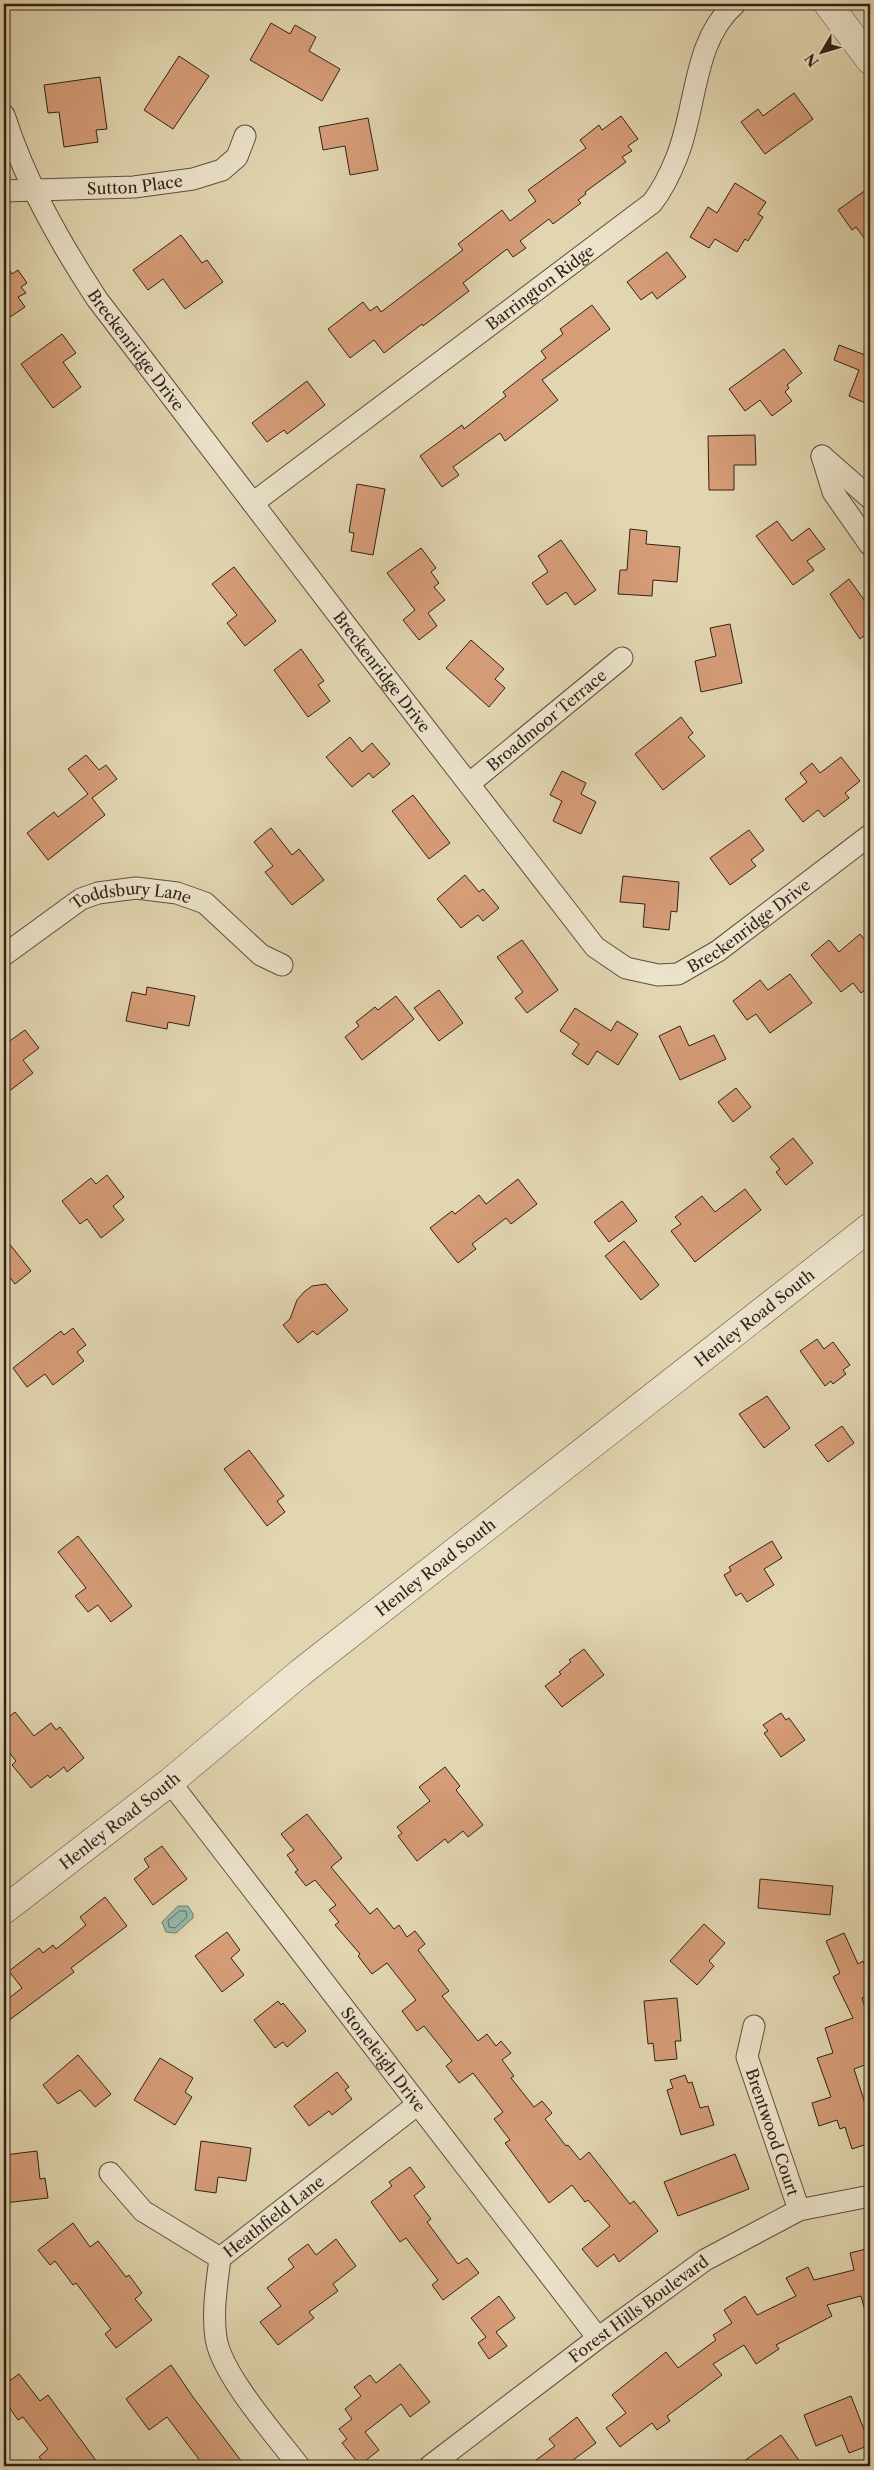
<svg xmlns="http://www.w3.org/2000/svg" width="874" height="2470" font-family="'Libre Caslon Text',serif">
<style>
.water{fill:#95b9aa;stroke:#6d7d70}
.lines{fill:none;stroke-linecap:round;stroke-linejoin:round}
.shore{stroke:#636e62;stroke-width:1}
.building{fill:#d69d78;stroke:#312219}
.minor-casing{stroke:#5d4f3f;stroke-width:23}
.tertiary-casing{stroke:#5d4f3f;stroke-width:29}
.minor{stroke:#ece4cc;stroke-width:21}
.tertiary{stroke:#ece4cc;stroke-width:28}
.labels{text-anchor:middle;dominant-baseline:central;stroke-width:5;stroke-linejoin:round;paint-order:stroke}
.street-label{font-size:16px;fill:#312219;stroke:#ece4cc}
</style>
<rect width="100%" height="100%" fill="#e2d6b1"/>
<filter id="stains"><feTurbulence type="fractalNoise" baseFrequency=".004" numOctaves="4"/><feColorMatrix values="0 0 0 0 .2 0 0 0 0 .09 0 0 0 0 .02 0 0 0 .5 -.17"/></filter>
<radialGradient id="worn" r=".72"><stop offset=".6" stop-color="#630" stop-opacity="0"/><stop offset="1" stop-color="#630" stop-opacity=".3"/></radialGradient>
<polygon class="water" points="178,1906 188,1906 193,1914 193,1918 176,1933 166,1932 162,1922"/>
<g class="lines">
<polygon class="shore" points="180,1911 186,1911 187,1917 175,1928 169,1927 168,1921"/>
</g>
<g class="building">
<polygon points="271,23 290,34 295,25 316,37 309,51 340,69 322,101 250,60"/>
<polygon points="179,56 209,76 173,129 144,110"/>
<polygon points="100,77 107,129 96,130 98,142 64,147 59,112 48,113 44,85"/>
<polygon points="794,93 813,119 765,154 741,122 758,109 763,116"/>
<polygon points="621,116 638,139 628,146 632,151 622,157 626,162 585,192 586,194 578,200 581,203 553,224 549,219 520,241 526,248 513,257 507,249 463,283 469,291 423,326 422,324 384,353 374,340 350,358 328,329 363,302 370,311 377,306 381,312 463,250 458,244 502,210 510,221 536,201 528,190 586,148 580,140 599,125 602,130"/>
<polygon points="368,118 378,170 350,175 345,146 323,150 319,127"/>
<polygon points="735,183 766,202 758,214 763,217 748,241 745,239 737,252 715,239 709,248 690,237 708,207 717,213"/>
<polygon points="870,187 870,246 856,227 852,230 838,210"/>
<polygon points="181,235 202,263 207,260 223,282 185,309 163,279 148,290 133,270"/>
<polygon points="667,252 686,277 657,299 652,292 641,300 627,282"/>
<polygon points="4,262 12,274 18,270 27,283 21,287 26,293 18,297 25,307 4,321"/>
<polygon points="592,305 610,329 542,380 558,400 505,441 500,433 453,467 459,475 442,487 420,456 462,425 464,429 506,396 503,392 546,358 541,351 563,334 560,329"/>
<polygon points="62,334 76,353 63,362 81,387 53,408 21,364"/>
<polygon points="869,344 870,344 870,405 849,396 859,370 834,360 839,345 865,355"/>
<polygon points="784,349 802,373 787,385 789,388 785,392 792,401 772,416 760,400 745,411 729,389"/>
<polygon points="307,381 325,405 287,434 284,430 267,442 252,423"/>
<polygon points="755,435 756,465 734,465 734,490 709,490 708,436"/>
<polygon points="357,484 385,489 373,555 351,551 354,533 349,532"/>
<polygon points="777,521 792,541 809,528 825,549 807,561 814,570 793,585 756,536"/>
<polygon points="630,529 647,531 646,544 680,547 677,582 653,580 652,596 618,594 620,570 627,570"/>
<polygon points="561,540 596,590 575,605 566,592 547,605 532,583 548,572 538,556"/>
<polygon points="421,548 436,568 431,572 439,583 434,587 445,600 428,613 437,626 419,640 403,620 415,610 387,573"/>
<polygon points="234,567 276,621 245,646 227,623 237,615 212,584"/>
<polygon points="849,579 870,608 870,631 860,639 830,594"/>
<polygon points="730,624 742,683 701,692 695,661 716,656 710,628"/>
<polygon points="471,640 504,669 495,679 505,688 489,707 446,668"/>
<polygon points="301,649 324,681 318,685 330,701 308,717 274,670"/>
<polygon points="681,717 693,733 688,737 705,756 663,790 635,754"/>
<polygon points="350,737 362,752 372,743 390,764 373,778 369,773 352,787 326,757"/>
<polygon points="86,755 99,770 106,765 117,779 92,798 105,815 48,860 27,833 54,812 58,817 88,794 68,769"/>
<polygon points="841,757 860,781 845,793 849,798 824,817 818,810 803,822 785,799 807,782 800,773 812,763 820,773"/>
<polygon points="562,771 586,783 581,794 596,802 581,834 553,821 562,801 550,795"/>
<polygon points="413,795 450,843 429,859 392,811"/>
<polygon points="271,828 292,855 299,849 324,880 292,905 265,872 273,866 254,842"/>
<polygon points="749,830 764,850 751,860 756,866 730,885 710,858"/>
<polygon points="465,875 479,892 483,889 499,908 483,921 478,915 461,928 437,899"/>
<polygon points="623,876 679,882 677,912 671,911 669,930 643,927 645,904 620,902"/>
<polygon points="860,934 870,947 870,986 861,993 853,983 841,992 811,955 829,940 839,952"/>
<polygon points="522,940 558,990 527,1013 515,998 523,992 497,957"/>
<polygon points="790,974 812,1003 770,1033 756,1014 747,1020 733,1001 760,980 768,990"/>
<polygon points="147,987 195,996 189,1026 168,1022 167,1029 126,1021 132,992 146,995"/>
<polygon points="439,990 463,1023 439,1041 414,1008"/>
<polygon points="396,996 414,1019 362,1060 345,1037 359,1026 356,1022 375,1007 378,1010"/>
<polygon points="575,1008 611,1031 617,1021 638,1034 618,1065 597,1051 588,1065 572,1054 579,1044 560,1031"/>
<polygon points="680,1026 689,1046 714,1035 726,1059 680,1080 659,1036"/>
<polygon points="25,1030 39,1048 23,1060 33,1073 4,1095 4,1045"/>
<polygon points="736,1088 751,1107 733,1122 718,1102"/>
<polygon points="793,1138 813,1163 786,1185 776,1172 780,1169 770,1157"/>
<polygon points="107,1175 124,1197 113,1206 124,1220 101,1238 87,1219 80,1224 62,1201 91,1178 96,1184"/>
<polygon points="518,1179 537,1204 511,1224 506,1218 472,1244 476,1249 458,1263 430,1228 452,1211 455,1214 479,1195 486,1204"/>
<polygon points="745,1189 761,1210 695,1262 671,1231 681,1224 675,1217 702,1196 715,1212"/>
<polygon points="622,1201 637,1221 609,1242 594,1222"/>
<polygon points="4,1237 31,1271 15,1284 4,1270"/>
<polygon points="624,1241 659,1285 641,1300 605,1256"/>
<polygon points="326,1284 348,1310 317,1335 313,1331 298,1343 283,1325 290,1319 297,1300 304,1292 312,1286"/>
<polygon points="73,1328 86,1345 77,1352 84,1361 53,1385 45,1374 27,1387 13,1368 61,1331 64,1335"/>
<polygon points="817,1339 824,1349 833,1342 850,1365 843,1370 846,1374 833,1384 831,1381 825,1386 800,1351"/>
<polygon points="767,1396 790,1428 764,1448 739,1414"/>
<polygon points="842,1426 854,1443 828,1462 815,1445"/>
<polygon points="249,1450 284,1496 277,1501 285,1512 267,1526 224,1469"/>
<polygon points="78,1536 132,1606 111,1622 98,1605 88,1612 75,1596 86,1588 58,1552"/>
<polygon points="772,1541 782,1558 764,1569 774,1585 747,1602 741,1593 736,1596 724,1575 731,1571 729,1567"/>
<polygon points="584,1649 604,1675 562,1707 545,1686 561,1674 559,1672 571,1662 569,1660"/>
<polygon points="15,1712 34,1736 51,1723 56,1730 60,1727 84,1758 67,1772 64,1767 50,1778 48,1775 31,1788 12,1765 16,1761 4,1746 4,1721"/>
<polygon points="781,1713 786,1720 789,1718 805,1740 781,1757 764,1733 768,1731 763,1725"/>
<polygon points="445,1767 460,1786 456,1790 483,1825 468,1837 463,1831 448,1843 445,1839 417,1861 398,1836 402,1833 397,1827 430,1801 419,1787"/>
<polygon points="307,1814 342,1858 331,1867 370,1914 377,1908 394,1929 399,1925 407,1937 415,1931 425,1944 418,1950 449,1991 442,1996 478,2041 487,2034 496,2046 501,2041 511,2053 502,2060 514,2076 511,2078 534,2107 542,2101 552,2113 545,2119 566,2146 568,2145 580,2160 589,2152 630,2204 634,2201 658,2231 619,2262 614,2254 597,2267 582,2249 610,2226 588,2200 585,2202 572,2185 549,2203 505,2143 510,2140 494,2119 503,2112 473,2073 459,2083 446,2066 452,2061 424,2026 417,2031 402,2011 416,2000 387,1963 372,1974 358,1956 360,1954 335,1925 339,1922 329,1910 336,1905 315,1880 306,1886 295,1872 298,1870 287,1855 294,1850 281,1834"/>
<polygon points="162,1846 187,1879 153,1905 134,1879 149,1867 144,1859"/>
<polygon points="760,1879 833,1886 830,1915 758,1908"/>
<polygon points="105,1897 127,1926 71,1968 74,1972 4,2024 4,2002 22,1988 9,1971 39,1948 43,1953 53,1945 56,1949 86,1925 80,1917"/>
<polygon points="704,1924 725,1943 709,1961 714,1966 697,1985 670,1961"/>
<polygon points="227,1932 240,1950 231,1958 244,1975 222,1992 195,1956"/>
<polygon points="844,1933 858,1964 863,1961 870,1977 870,1994 862,1998 870,2022 870,2063 854,2069 870,2119 870,2143 852,2149 845,2127 840,2129 837,2120 819,2126 812,2103 831,2097 817,2058 833,2053 825,2028 853,2018 833,1977 840,1973 826,1941"/>
<polygon points="677,1998 681,2041 675,2041 677,2059 655,2061 653,2043 648,2044 644,2001"/>
<polygon points="278,2001 281,2005 283,2003 306,2031 287,2047 283,2042 275,2048 254,2020"/>
<polygon points="78,2055 111,2094 95,2107 80,2090 58,2104 43,2085"/>
<polygon points="160,2058 193,2078 185,2092 192,2097 175,2125 134,2100"/>
<polygon points="337,2072 349,2087 345,2090 352,2099 332,2115 329,2111 309,2126 294,2106"/>
<polygon points="685,2075 688,2083 692,2082 700,2108 708,2106 714,2125 681,2135 667,2090 673,2088 670,2080"/>
<polygon points="201,2141 251,2148 246,2181 218,2177 216,2193 195,2190"/>
<polygon points="37,2151 40,2179 45,2178 48,2198 4,2203 4,2155"/>
<polygon points="735,2154 749,2189 678,2216 664,2182"/>
<polygon points="410,2167 425,2187 414,2196 431,2219 427,2222 458,2264 467,2258 479,2273 443,2300 432,2285 438,2280 406,2238 400,2242 371,2202 392,2186 389,2182"/>
<polygon points="73,2223 90,2247 98,2241 126,2277 129,2275 142,2293 135,2299 152,2320 116,2348 105,2334 111,2329 76,2283 73,2285 55,2261 50,2265 38,2250"/>
<polygon points="336,2239 356,2266 333,2284 338,2291 309,2312 314,2318 278,2345 260,2322 281,2306 267,2288 294,2267 288,2259 308,2244 316,2255"/>
<polygon points="870,2248 870,2311 865,2311 861,2296 827,2305 832,2316 776,2345 779,2349 756,2364 744,2345 713,2364 722,2375 667,2416 670,2421 657,2430 652,2423 620,2447 606,2428 626,2413 612,2395 666,2352 678,2368 716,2340 713,2335 732,2323 724,2310 745,2296 757,2315 796,2296 786,2278 808,2267 814,2280 854,2270 850,2253"/>
<polygon points="499,2296 515,2318 496,2332 507,2346 489,2359 478,2343 486,2337 471,2318"/>
<polygon points="400,2364 430,2402 410,2417 401,2404 365,2432 379,2450 360,2465 342,2443 347,2439 339,2429 352,2419 345,2409 361,2396 354,2387 370,2375 376,2383"/>
<polygon points="171,2365 193,2397 245,2466 204,2466 167,2417 149,2430 126,2399"/>
<polygon points="19,2374 40,2401 48,2395 100,2466 46,2466 39,2457 48,2449 23,2417 18,2420 4,2400 4,2385"/>
<polygon points="851,2396 870,2445 849,2453 842,2435 816,2446 804,2415"/>
<polygon points="577,2417 596,2443 565,2466 528,2466 555,2446 549,2439"/>
<polygon points="781,2435 803,2466 737,2466"/>
</g>
<g class="lines">
<defs>
<g id="minor">
<path id="s1" d="M 4,115 C 25,181 59,241 97,299 L 368,654 L 595,947 L 626,968 L 658,975 L 678,974 L 718,951 L 870,835"/>
<path id="s2" d="M 4,191 L 134,187 L 193,179 L 222,170 L 237,157 L 245,136"/>
<polyline points="822,456 833,492 870,545"/>
<polyline points="822,456 870,498"/>
<path id="s3" d="M 253,503 L 652,203 C 662,190 670,174 676,159 C 697,110 692,41 735,4"/>
<path id="s4" d="M 470,783 L 622,658"/>
<path id="s5" d="M 4,955 L 81,899 L 98,893 L 136,888 L 177,893 L 205,903 L 261,955 L 282,965"/>
<path id="s6" d="M 170,1782 L 598,2338"/>
<path id="s7" d="M 754,2026 L 747,2057 L 799,2210"/>
<polyline points="110,2173 143,2211 220,2258"/>
<path id="s8" d="M 299,2466 C 276,2436 221,2374 216,2338 C 212,2311 217,2284 220,2258 L 418,2104"/>
<path id="s9" d="M 430,2466 L 598,2338 L 705,2260 L 799,2210 L 870,2196"/>
</g>
<g id="tertiary">
<polyline points="828,4 870,60"/>
<path id="s10" d="M 4,1910 L 170,1782 L 300,1673 L 870,1227"/>
</g>
</defs>
<use href="#minor" class="minor-casing"/>
<use href="#tertiary" class="tertiary-casing"/>
<use href="#minor" class="minor"/>
<use href="#tertiary" class="tertiary"/>
</g>
<g class="labels">
<g class="street-label">
<text stroke="none"><textPath href="#s2" startOffset="131">Sutton Place</textPath></text>
<text stroke="none"><textPath href="#s3" startOffset="359">Barrington Ridge</textPath></text>
<text stroke="none"><textPath href="#s1" startOffset="271">Breckenridge Drive</textPath></text>
<text stroke="none"><textPath href="#s1" startOffset="676">Breckenridge Drive</textPath></text>
<text stroke="none"><textPath href="#s4" startOffset="99">Broadmoor Terrace</textPath></text>
<text stroke="none"><textPath href="#s5" startOffset="146">Toddsbury Lane</textPath></text>
<text stroke="none"><textPath href="#s1" startOffset="1200">Breckenridge Drive</textPath></text>
<text stroke="none"><textPath href="#s10" startOffset="956">Henley Road South</textPath></text>
<text stroke="none"><textPath href="#s10" startOffset="551">Henley Road South</textPath></text>
<text stroke="none"><textPath href="#s10" startOffset="146">Henley Road South</textPath></text>
<text stroke="none"><textPath href="#s6" startOffset="350">Stoneleigh Drive</textPath></text>
<text stroke="none"><textPath href="#s7" startOffset="111">Brentwood Court</textPath></text>
<text stroke="none"><textPath href="#s8" startOffset="302">Heathfield Lane</textPath></text>
<text stroke="none"><textPath href="#s9" startOffset="261">Forest Hills Boulevard</textPath></text>
</g>
</g>
<rect width="874" height="2470" fill="none" stroke="#e2d6b1" stroke-width="20"/>
<rect x="5" y="5" width="864" height="2460" fill="none" stroke="#312219" stroke-width="2.5"/>
<rect x="10" y="10" width="854" height="2450" fill="none" stroke="#312219"/>
<g transform="translate(822 52) rotate(232)" stroke="#ece4cc" stroke-width="4" paint-order="stroke">
<path d="M0-4L9 19L0 12L-9 19Z" fill="#312219"/>
<text y="-8" font-size="14" font-weight="bold" text-anchor="middle" fill="#312219">N</text>
</g>
<rect width="100%" height="100%" filter="url(#stains)"/>
<rect width="100%" height="100%" fill="url(#worn)"/>
</svg>
